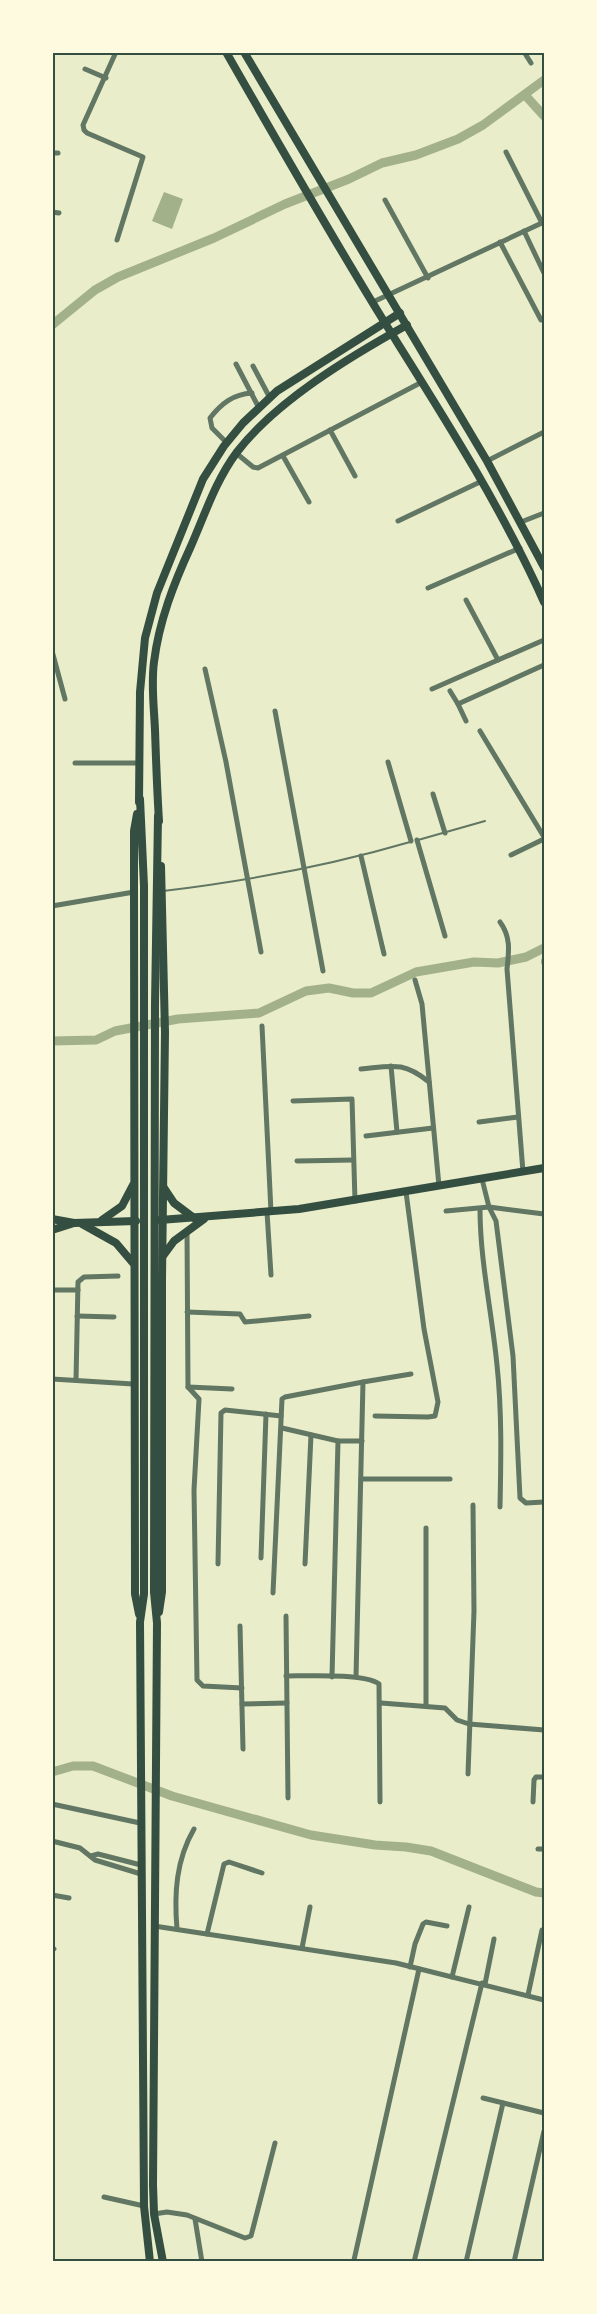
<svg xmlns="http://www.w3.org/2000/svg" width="597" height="2314" font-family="'Alegreya Sans',sans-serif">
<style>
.water{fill:#a3b18a}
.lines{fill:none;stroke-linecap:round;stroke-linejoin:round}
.canal{stroke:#a3b18a;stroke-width:9}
.service{stroke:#617663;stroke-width:2}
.minor{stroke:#617663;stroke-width:5}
.secondary{stroke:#344e41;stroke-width:8}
.neatline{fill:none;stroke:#344e41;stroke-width:2}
</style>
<rect width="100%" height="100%" fill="#e9edc9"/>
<polygon class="water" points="164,192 183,199 172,229 152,221"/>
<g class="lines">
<g class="canal">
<polyline points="525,95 544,116"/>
<polyline points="52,325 95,290 118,277 214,238 285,204 349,179 382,163 416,155 458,139 483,125 544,80"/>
<polyline points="52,1041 96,1040 115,1031 178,1019 259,1013 306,991 329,988 353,993 371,993 416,972 474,962 498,963 526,957 544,948"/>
<polyline points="52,1772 73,1766 93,1766 172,1796 311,1835 375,1845 406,1847 431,1851 536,1892 544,1893"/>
</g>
<g class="service">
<polyline points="418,840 485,821"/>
<path d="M 163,891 C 247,881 328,866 410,842"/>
</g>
<g class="minor">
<polyline points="116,52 83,125 84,130 87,133 143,157 117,240"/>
<polyline points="524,52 531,63"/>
<polyline points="85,69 106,78"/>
<polyline points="506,152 542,223"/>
<polyline points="52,153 58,153"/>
<polyline points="385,200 428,278"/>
<polyline points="52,212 59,213"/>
<polyline points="524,231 544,273"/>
<polyline points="500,242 541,320"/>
<polyline points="373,302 544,222"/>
<polyline points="236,364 259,408"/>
<polyline points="253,366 270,398"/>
<polyline points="330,430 355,476"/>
<path d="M 227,443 L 212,428 L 210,418 C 221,404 233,394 252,393"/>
<polyline points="236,453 253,467 258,468 422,382"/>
<polyline points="283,456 309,502"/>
<polyline points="487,461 544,432"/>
<polyline points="398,521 482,481"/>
<polyline points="521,522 544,513"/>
<polyline points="428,588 520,548"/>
<polyline points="466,600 498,660 544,640"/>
<polyline points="52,651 65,699"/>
<polyline points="205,669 226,762 261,952"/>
<polyline points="432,689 498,660"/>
<polyline points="450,691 458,704"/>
<polyline points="275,711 323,971"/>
<polyline points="466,721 458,704 544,665"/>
<polyline points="480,731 544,837"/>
<polyline points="388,762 411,841"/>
<polyline points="75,763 139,763"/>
<polyline points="433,794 445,833"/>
<polyline points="417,840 445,936"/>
<polyline points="511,855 544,839"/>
<polyline points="361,856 384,954"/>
<polyline points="52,906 134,892"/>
<path d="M 500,922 C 511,937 509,951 507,969 L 523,1172"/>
<polyline points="544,960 544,963"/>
<polyline points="415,980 422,1004 439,1186"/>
<polyline points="262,1026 271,1212"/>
<polyline points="391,1066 397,1132"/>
<path d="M 361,1069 C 392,1066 403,1061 429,1082"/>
<polyline points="293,1101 352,1099 355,1201"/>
<polyline points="479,1122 518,1117"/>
<polyline points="366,1136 433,1128"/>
<polyline points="297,1161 353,1160"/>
<polyline points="482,1179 489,1207 496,1221 513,1356 520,1498 526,1503 544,1502"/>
<path d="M 480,1209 C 480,1261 492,1313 497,1365 C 502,1412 501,1460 500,1507"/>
<polyline points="446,1211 489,1207 544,1214"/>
<polyline points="267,1212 271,1275"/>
<polyline points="187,1230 188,1387 199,1399 194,1490 197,1680 203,1686 242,1688"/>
<polyline points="52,1290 78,1290"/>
<polyline points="187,1312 240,1314 245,1322 309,1316"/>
<polyline points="77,1316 114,1317"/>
<polyline points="52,1379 133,1384"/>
<polyline points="76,1380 78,1282 84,1277 118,1276"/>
<polyline points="188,1387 232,1389"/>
<polyline points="375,1416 428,1417 435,1416 438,1402 424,1329 406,1192"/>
<polyline points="282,1428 338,1441"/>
<polyline points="361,1479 450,1479"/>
<polyline points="426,1528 426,1706"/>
<polyline points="261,1558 266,1414"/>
<polyline points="218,1564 221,1413 225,1410 281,1416"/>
<polyline points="305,1564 311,1435"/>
<polyline points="273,1593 282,1399 285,1397 363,1382"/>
<polyline points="286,1616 288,1798"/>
<polyline points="240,1626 243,1749"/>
<path d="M 286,1676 C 306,1676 365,1673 379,1684 L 380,1802"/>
<polyline points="332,1677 338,1441 362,1441"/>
<polyline points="356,1677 363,1382 411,1374"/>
<polyline points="381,1703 445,1708 457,1720 469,1724 544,1730"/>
<polyline points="242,1704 287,1703"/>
<polyline points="468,1774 474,1611 473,1505"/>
<polyline points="533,1802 534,1780 536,1777 544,1777"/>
<polyline points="52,1804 140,1823"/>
<polyline points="52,1841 80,1848 95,1860 141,1874"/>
<polyline points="538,1849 544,1849"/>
<polyline points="91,1856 98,1854 141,1865"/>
<polyline points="52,1895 69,1898"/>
<polyline points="154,1926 396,1963 544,2000"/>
<path d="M 177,1929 C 174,1894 176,1860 194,1829"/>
<polyline points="207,1934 224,1864 229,1862 262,1873"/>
<polyline points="52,1948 54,1949"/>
<polyline points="302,1948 310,1907"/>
<polyline points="410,1967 415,1944 423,1924 426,1922 447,1926"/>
<polyline points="452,1977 469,1907"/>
<polyline points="485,1984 494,1939"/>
<polyline points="528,1995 542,1930"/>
<polyline points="483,2098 544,2113"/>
<polyline points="104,2197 144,2206"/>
<polyline points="154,2214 167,2212 187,2215 245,2238 251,2236 275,2143"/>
<polyline points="195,2219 202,2262"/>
<polyline points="354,2260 419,1969"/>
<polyline points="414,2262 482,1983"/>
<polyline points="466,2262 503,2103"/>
<polyline points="514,2262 544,2131"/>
</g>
<g class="secondary">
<path d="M 226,52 C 278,143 330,234 385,323 C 442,414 500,504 544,602"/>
<polyline points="244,52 487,461 544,567"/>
<polyline points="140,799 144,886 144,1594 140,1622 144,2206 150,2262"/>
<polyline points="139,802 140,692 145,638 157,593 203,479 224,446 243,423 277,391 400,313"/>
<polyline points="137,814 134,831 134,892 135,1594 139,1614"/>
<polyline points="158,816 155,1004 154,1592 157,1623 153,2185 154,2214 163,2262"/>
<path d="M 159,821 C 157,790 156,760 155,730 C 154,707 151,684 154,662 C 159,621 174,583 191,546 C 205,514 216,480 237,452 C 276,401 351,356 407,325"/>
<polyline points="164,1188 174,1203 194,1218"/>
<polyline points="52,1219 74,1223 136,1221"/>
<polyline points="102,1220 122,1206 133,1185"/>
<polyline points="160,1220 299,1209 544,1168"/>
<polyline points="82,1224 116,1243 133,1263"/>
<polyline points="52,1230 74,1223"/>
<polyline points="163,1256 174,1241 204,1219"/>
<polyline points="159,1612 162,1592 162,1279 165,1032 161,866"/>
</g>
</g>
<rect width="597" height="2314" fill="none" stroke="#fefae0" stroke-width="108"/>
<rect x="54" y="54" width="489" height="2206" class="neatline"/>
</svg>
